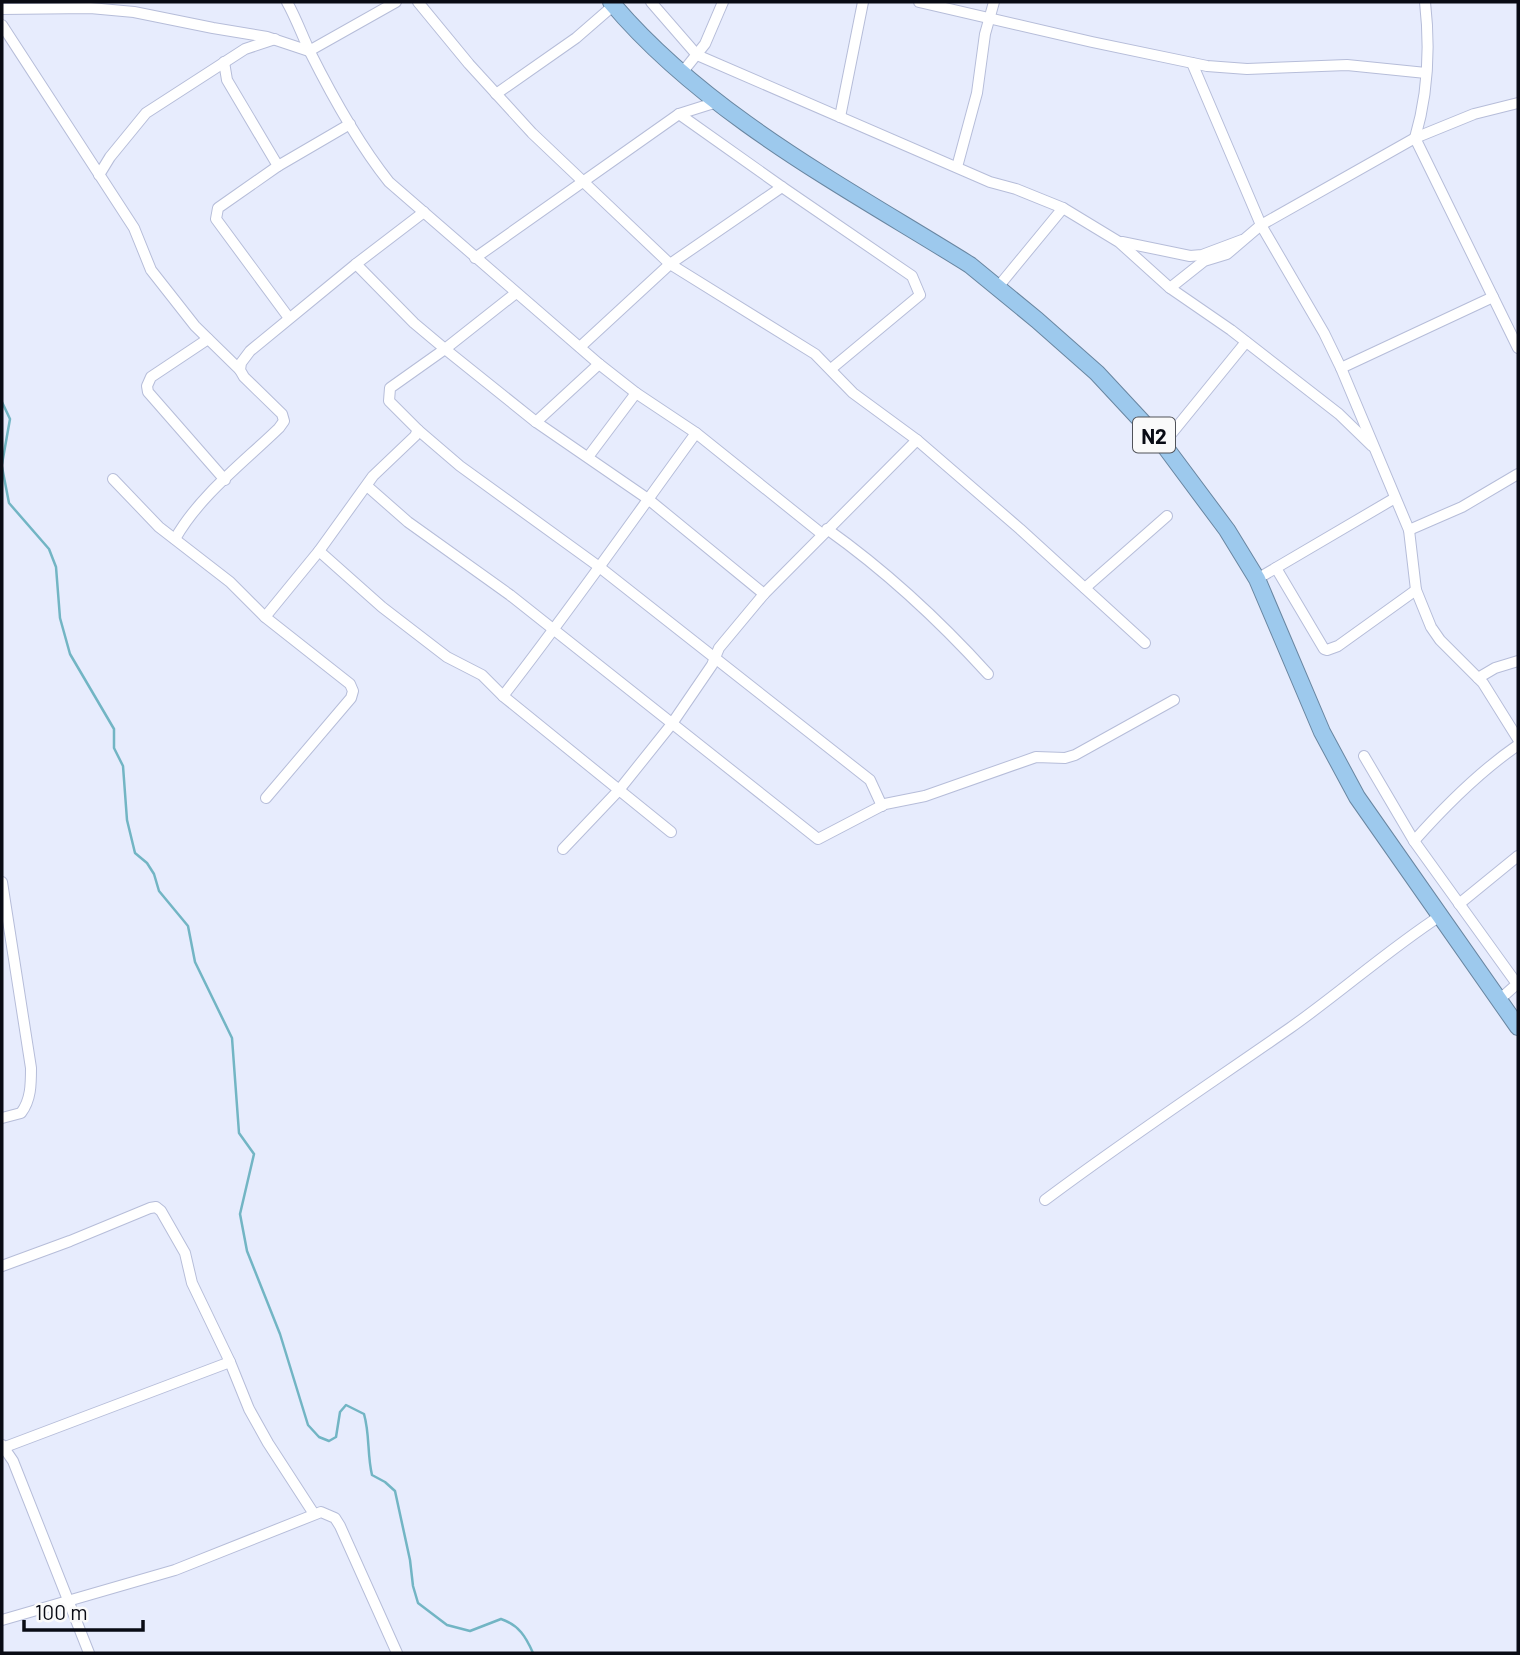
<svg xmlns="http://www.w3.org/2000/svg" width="1520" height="1655" font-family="Barlow,sans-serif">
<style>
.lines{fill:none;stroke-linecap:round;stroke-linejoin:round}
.stream{stroke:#72b5c4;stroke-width:2.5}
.minor-casing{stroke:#b6bdd9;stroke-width:12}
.highway-casing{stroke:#6986a1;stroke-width:18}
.minor{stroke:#fff;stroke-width:10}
.highway{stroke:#9dc9ed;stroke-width:16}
.labels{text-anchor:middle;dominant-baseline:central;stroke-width:6;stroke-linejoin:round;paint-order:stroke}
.shield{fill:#fafafa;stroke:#515359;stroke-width:2}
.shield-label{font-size:21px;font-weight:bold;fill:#090b14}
</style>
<rect width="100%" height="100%" fill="#e7ecfd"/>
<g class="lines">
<g class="stream">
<polyline points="2,402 10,419 2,464"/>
<path d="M 2,467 L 9,503 L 49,549 L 56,567 L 60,618 L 70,654 L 114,729 L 114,748 L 123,766 L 127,820 L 135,853 L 147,863 L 154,874 L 159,891 L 188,926 L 195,962 L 232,1038 L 239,1133 L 254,1154 L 240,1214 L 247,1251 L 280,1334 L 308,1425 L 319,1437 L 329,1441 L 336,1437 L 340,1412 L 346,1405 L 364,1414 C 370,1435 367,1454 372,1475 L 385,1482 L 395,1491 L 410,1560 L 413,1586 L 418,1603 L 447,1625 L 470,1631 L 501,1619 C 519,1625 526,1637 533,1653"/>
</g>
<defs>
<g id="minor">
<path d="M 287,2 C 296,18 302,35 310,52 C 332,96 358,143 389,182 L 599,364 L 636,393 L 696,433 L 822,534"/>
<polyline points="418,2 469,64 532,133 670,264 815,354 853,393 917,440 1020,529 1145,643"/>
<polyline points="651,2 697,55 990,182 1016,189 1063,208 1119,242 1170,288 1231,330 1339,414 1372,446"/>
<polyline points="919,2 1092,42 1207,66 1247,69 1347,65 1426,73"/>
<path d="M 1425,2 C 1430,46 1428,94 1415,138 L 1518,348"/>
<polyline points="2,9 90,8 134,12 213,28 267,37 309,51 396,2"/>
<polyline points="2,25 134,228 151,270 195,326 240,370"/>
<polyline points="224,62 227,80 278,166"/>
<polyline points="1192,63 1261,225 1324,333 1341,368 1409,530 1416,590 1431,627 1440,640 1483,683 1518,739"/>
<polyline points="681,74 705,44 723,2"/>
<polyline points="496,94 576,38 614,5"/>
<polyline points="679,114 782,187 912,276 920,295 831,369"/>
<polyline points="840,117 863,2"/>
<polyline points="957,167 977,93 985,34 994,2"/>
<polyline points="99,175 110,157 146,113 245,49 275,39"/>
<polyline points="1122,242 1190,256 1202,255 1242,240"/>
<polyline points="475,258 679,114 717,102"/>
<polyline points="356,264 414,323 445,349 536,422 648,499 764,594"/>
<polyline points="998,287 1063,208"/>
<polyline points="1170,288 1204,261 1227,254 1261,225 1415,138 1474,114 1518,103"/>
<polyline points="289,318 216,219 218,208 278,166 350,124"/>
<polyline points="208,339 151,377 147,386 148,392 225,480"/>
<polyline points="580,347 670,264 782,187"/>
<polyline points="1341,368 1493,297"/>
<polyline points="536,422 599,364"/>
<polyline points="418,430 460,466 598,566 870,780 882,806"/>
<polyline points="1163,444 1246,342"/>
<polyline points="588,457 636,393"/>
<polyline points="113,479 159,527 230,582 265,617 350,684 353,691 351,698 266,798"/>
<polyline points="367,486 408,522 510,595 818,839 885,804 925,796 1036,757 1065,758 1075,755 1174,700"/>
<path d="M 827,529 C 886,571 939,620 988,674"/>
<polyline points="1409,530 1462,507 1518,474"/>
<path d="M 175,539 C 199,496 244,462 279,428 L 284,421 L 282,414 L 244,377 L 240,370 L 241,363 L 250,351 L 356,264 L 424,212"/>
<polyline points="319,551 382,607 447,657 482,675 503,696 671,832"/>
<polyline points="1276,568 1324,649 1327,650 1338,646 1416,590"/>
<polyline points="1257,579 1395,498"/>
<polyline points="1085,588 1167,516"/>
<polyline points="265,617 319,551 373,476 415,436 418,430 389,401 390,388 445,349 516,293"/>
<polyline points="1478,678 1495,668 1518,661"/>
<path d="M 503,696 C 570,610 632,521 696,433"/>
<polyline points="1364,756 1414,841 1517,984 1499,1000"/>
<path d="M 1414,841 C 1445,806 1479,772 1518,745"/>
<polyline points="563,849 619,790 671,725 712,665 719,648 764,594 917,440"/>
<path d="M 2,882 L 31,1068 C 31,1084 31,1100 21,1113 L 2,1118"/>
<polyline points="1459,904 1518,856"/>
<path d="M 1045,1200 C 1125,1140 1208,1085 1290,1028 C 1341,992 1388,950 1440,916"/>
<polyline points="2,1266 70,1241 150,1208 156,1207 161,1211 185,1253 192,1283 230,1362 249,1409 268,1443 314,1514"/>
<polyline points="2,1445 13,1461 89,1653"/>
<polyline points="5,1447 230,1362"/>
<polyline points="2,1620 175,1570 321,1512 335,1518 340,1526 397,1653"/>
</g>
<path id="highway" d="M 611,2 C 706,115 847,188 970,265 L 1037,320 L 1097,373 L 1163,444 L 1227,530 L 1257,579 L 1322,732 L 1357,797 L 1518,1027"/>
</defs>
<use href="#minor" class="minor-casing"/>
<use href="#highway" class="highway-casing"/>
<use href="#minor" class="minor"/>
<use href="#highway" class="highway"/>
</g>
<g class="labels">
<rect class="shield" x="1133" y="417.5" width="42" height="35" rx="5"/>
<g class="shield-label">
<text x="1154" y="435">N2</text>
</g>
</g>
<rect width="1520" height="1655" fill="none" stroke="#090b14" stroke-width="7"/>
<path d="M24 1620v10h119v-10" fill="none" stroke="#090b14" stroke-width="3.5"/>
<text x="35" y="1620" font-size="21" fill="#090b14" stroke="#fafafa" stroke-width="5" paint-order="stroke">100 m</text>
</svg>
